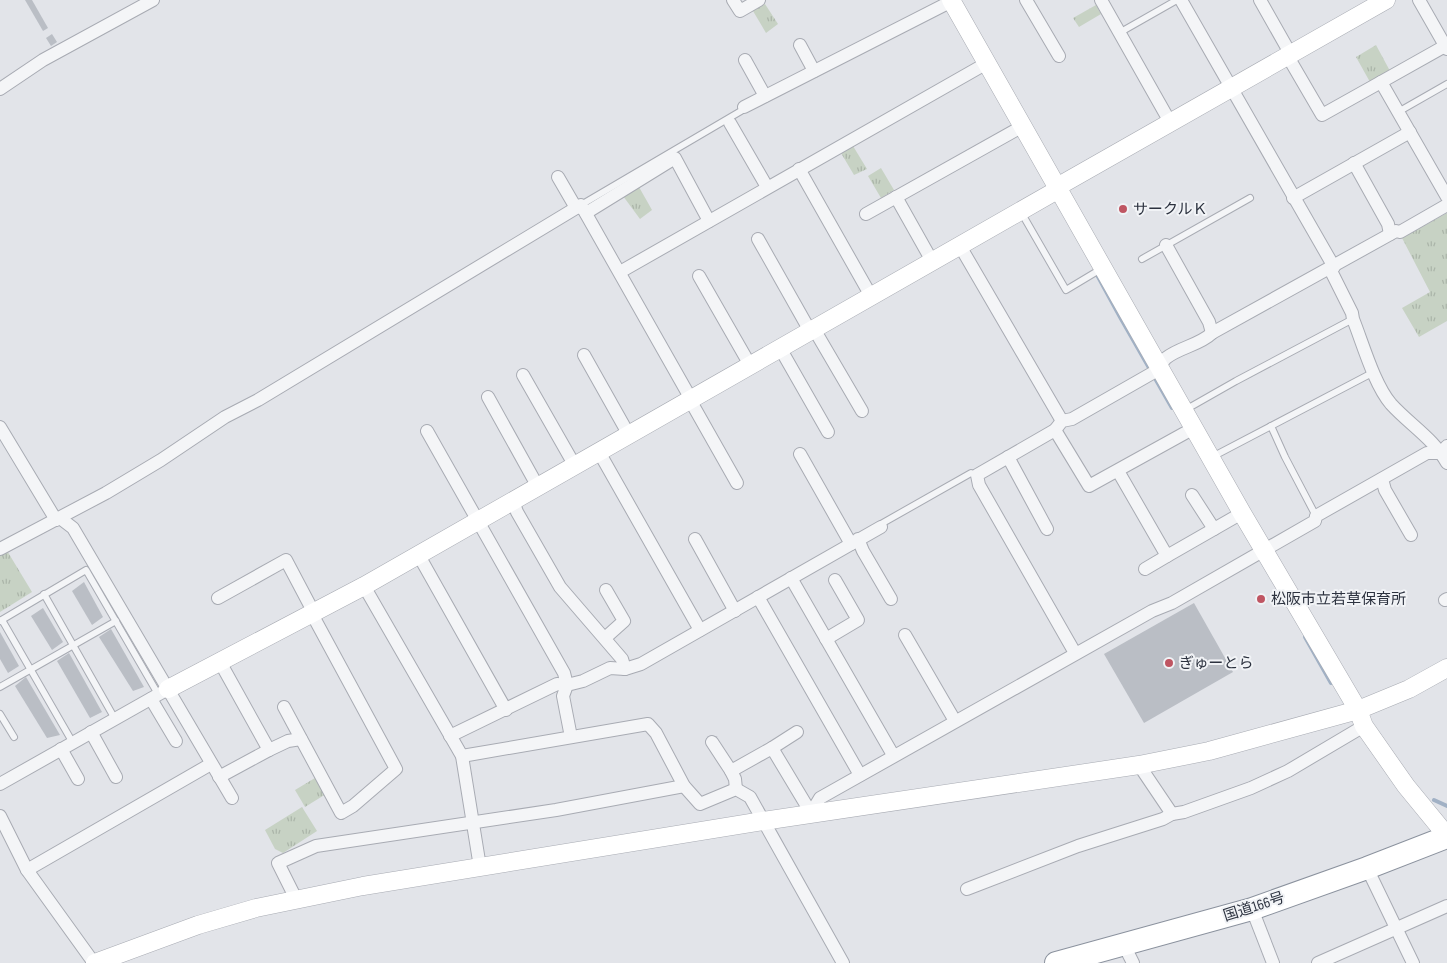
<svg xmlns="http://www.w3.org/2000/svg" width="1447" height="963" font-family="'Sofia Sans Condensed','Noto Sans JP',sans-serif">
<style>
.park{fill:url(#park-tufts)}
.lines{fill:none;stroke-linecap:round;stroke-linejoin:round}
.stream{stroke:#a1b1c5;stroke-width:4}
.building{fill:#babec5}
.lane-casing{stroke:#a8abb3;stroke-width:8}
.street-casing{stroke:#a8abb3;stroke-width:14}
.secondary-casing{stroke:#a8abb3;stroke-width:19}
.highway-casing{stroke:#8b929e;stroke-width:24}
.lane{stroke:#f4f5f7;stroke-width:6}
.street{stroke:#f4f5f7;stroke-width:12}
.secondary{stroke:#fff;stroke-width:18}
.highway{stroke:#fff;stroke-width:22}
.poi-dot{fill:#bf5562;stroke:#f1f3f6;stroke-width:2}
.labels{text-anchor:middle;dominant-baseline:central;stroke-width:4;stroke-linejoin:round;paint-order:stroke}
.poi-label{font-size:15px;fill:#2c323f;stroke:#f1f3f6;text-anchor:start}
.street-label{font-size:15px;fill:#2c323f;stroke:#f1f3f6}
</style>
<defs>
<pattern id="park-tufts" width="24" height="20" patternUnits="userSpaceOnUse" patternTransform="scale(1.25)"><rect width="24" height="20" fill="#c7d2c4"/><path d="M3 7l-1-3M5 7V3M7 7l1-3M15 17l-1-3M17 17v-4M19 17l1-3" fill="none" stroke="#abb5a9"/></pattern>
</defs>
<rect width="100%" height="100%" fill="#e2e4e9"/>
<g class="park">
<polygon points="765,4 778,24 766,33 753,11"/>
<polygon points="1096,5 1101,14 1079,27 1073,18"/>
<polygon points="1376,45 1390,71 1370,82 1356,57"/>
<polygon points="853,146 867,169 854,175 841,153"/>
<polygon points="881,168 894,190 881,198 868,176"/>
<polygon points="639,187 652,210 640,219 623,196"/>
<polygon points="1447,213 1447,321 1419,337 1402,308 1430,292 1402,238"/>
<polygon points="6,549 32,592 0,612 0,553"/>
<polygon points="315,778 326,794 305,807 295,790"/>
<polygon points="302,807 317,831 283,853 275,849 265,830"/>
</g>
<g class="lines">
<g class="stream">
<polyline points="1096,273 1120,317 1172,408"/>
<polyline points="1305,637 1331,683"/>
<polyline points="1434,800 1447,806"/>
</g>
</g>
<g class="building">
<polygon points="25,0 32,0 48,28 43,31"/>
<polygon points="52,34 57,42 51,46 46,38"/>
<polygon points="84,582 103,617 92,625 72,591"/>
<polygon points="1194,603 1233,672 1144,723 1104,654"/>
<polygon points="43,608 63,642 52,650 31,616"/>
<polygon points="111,629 144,687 133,691 99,637"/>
<polygon points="0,632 19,666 8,673 0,659"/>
<polygon points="69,653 102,712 90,718 57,661"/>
<polygon points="26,677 60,735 47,738 15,686"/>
</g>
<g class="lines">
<defs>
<g id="lane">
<polyline points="1119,33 1177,0"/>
<polyline points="1398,112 1447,84"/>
<polyline points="581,205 741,111 744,107"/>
<polyline points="1021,212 1066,290 1101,269"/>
<polyline points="1142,259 1250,198"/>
<polyline points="1185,410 1236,381 1353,319"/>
<polyline points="1271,426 1285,457 1316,516"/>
<polyline points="1212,457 1374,372"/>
<polyline points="881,527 881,524 971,473 977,475"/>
<polyline points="44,594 115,719"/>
<polyline points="2,620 73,743"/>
<polyline points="0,621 86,570 158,694"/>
<polyline points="0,687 116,621"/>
<polyline points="0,714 14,737"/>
</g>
<g id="street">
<polyline points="733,0 740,11 759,0"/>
<polyline points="1026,0 1059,56"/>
<polyline points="1101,0 1170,122"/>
<polyline points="1181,0 1334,267"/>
<polyline points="1260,0 1290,53"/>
<polyline points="1419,0 1447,49"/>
<polyline points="800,45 814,71"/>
<polyline points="1445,46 1381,82 1447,197"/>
<polyline points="1287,55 1322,115 1381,82"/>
<polyline points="745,60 765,96"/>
<polyline points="0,89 43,60 153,0"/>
<polyline points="744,107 952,1"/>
<polyline points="730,123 767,187"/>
<polyline points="1354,163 1388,224 1390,234"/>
<polyline points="799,169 871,296"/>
<polyline points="558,177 576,208"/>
<polyline points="896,197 932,261"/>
<polyline points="1293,198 1410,132"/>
<polyline points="586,213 675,158 709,221"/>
<polyline points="866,214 1023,126"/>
<polyline points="758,239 810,331"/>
<polyline points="1166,245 1209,322 1212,333"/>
<polyline points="960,246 1062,421"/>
<path d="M 1330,269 L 1352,313 L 1353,319 C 1363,344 1374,384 1391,404 C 1409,424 1434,439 1447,463"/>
<polyline points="620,272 987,63"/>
<polyline points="699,276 750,365"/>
<polyline points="814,329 862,411"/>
<polyline points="780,348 828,432"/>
<polyline points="584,355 629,435"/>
<polyline points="523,375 575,466"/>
<polyline points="488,397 538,487"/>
<polyline points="690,400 737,483"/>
<polyline points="0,427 56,520"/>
<polyline points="1055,430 1089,486 1194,428"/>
<polyline points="427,431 564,673 567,685 557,684 450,736"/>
<polyline points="599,452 700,630"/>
<polyline points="800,454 851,544"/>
<polyline points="1008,457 1047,529"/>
<polyline points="1118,471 1167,556 1242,513"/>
<polyline points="1382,479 1385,490 1411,535"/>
<polyline points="1192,495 1214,529"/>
<polyline points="513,501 517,512 560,587 622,659 625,669"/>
<polyline points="60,518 73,528 232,798"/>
<polyline points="695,539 735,611"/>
<polyline points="858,539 863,551 891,599"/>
<polyline points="0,549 106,493 161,460 225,417 258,400 581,205 691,399"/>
<polyline points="418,554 506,710"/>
<polyline points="1145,569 1167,556"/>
<polyline points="791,578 893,755"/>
<polyline points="364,586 462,756 480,867"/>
<polyline points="758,597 860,775"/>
<polyline points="218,598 286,560 314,613"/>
<polyline points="1445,600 1447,599"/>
<polyline points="905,635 955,721"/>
<polyline points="605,638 624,621 606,590"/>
<polyline points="826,639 858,620 835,580"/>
<path d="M 1075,653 L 979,485 L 977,475 L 1055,430 L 1062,421 L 1072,419 L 1156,371 C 1160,367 1162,362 1166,358 C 1180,347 1200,345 1212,333 L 1396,231 L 1400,232 L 1447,205"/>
<polyline points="220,662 269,750 288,741 301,739"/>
<polyline points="151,699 176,741"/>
<polyline points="284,707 341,813 353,806 396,769 312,614"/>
<polyline points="91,732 116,777"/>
<polyline points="571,737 563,696 567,685 583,681 610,668 625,669 641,664 881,527"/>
<polyline points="712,742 731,771"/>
<polyline points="772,748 797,732"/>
<polyline points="61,749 78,779"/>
<polyline points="462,756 648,724 656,733 684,786 700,804 736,789 750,797 843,963"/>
<polyline points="1139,765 1172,814"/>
<polyline points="219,777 269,750"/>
<polyline points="0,784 168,689"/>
<polyline points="736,789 735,779 731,771 772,748 811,813 820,798 1152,611 1172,603 1315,521 1316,516 1427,453 1441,453 1447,446"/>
<polyline points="0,816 27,870 94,963"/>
<polyline points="1367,868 1413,963"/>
<polyline points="27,870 211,764"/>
<polyline points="967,889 1078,846 1163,819 1172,814 1184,812 1251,788 1288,771 1364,726"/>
<polyline points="296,899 278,863 316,846 556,810 684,786"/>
<polyline points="1252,909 1273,963"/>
<polyline points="1124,945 1133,963"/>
<polyline points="1318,963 1447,906"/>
</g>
<g id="secondary">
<polyline points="951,0 1242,513 1358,710 1364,726 1406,786 1447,836"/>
<polyline points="1057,187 1386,0"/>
<polyline points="168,689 364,586 1059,189"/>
<polyline points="95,963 198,925 256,908 363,886 763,821 1139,765 1209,751 1358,710 1409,689 1447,668"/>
</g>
<polyline id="highway" points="1056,963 1252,909 1367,868 1447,837"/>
</defs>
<use href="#lane" class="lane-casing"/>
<use href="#street" class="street-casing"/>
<use href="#secondary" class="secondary-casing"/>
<use href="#highway" class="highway-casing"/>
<use href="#lane" class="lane"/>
<use href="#street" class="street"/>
<use href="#secondary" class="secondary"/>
<use href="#highway" class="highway"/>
</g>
<g class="poi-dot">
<circle cx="1123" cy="209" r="5"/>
<circle cx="1261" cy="599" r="5"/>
<circle cx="1169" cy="663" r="5"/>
</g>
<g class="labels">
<g class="poi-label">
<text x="1133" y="209">サークルＫ</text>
<text x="1271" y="599">松阪市立若草保育所</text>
<text x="1179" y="663">ぎゅーとら</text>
</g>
<g class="street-label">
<text transform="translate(1254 907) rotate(-18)">国道166号</text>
</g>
</g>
</svg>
